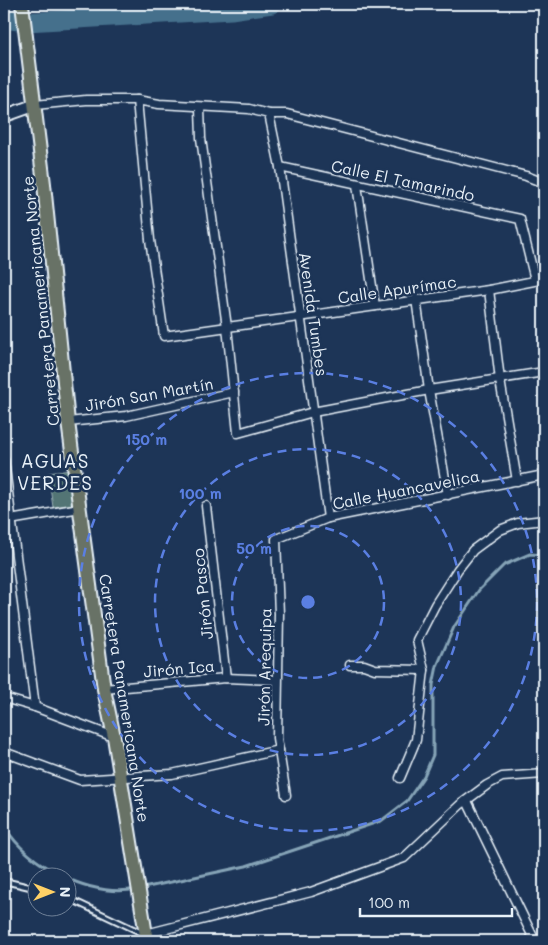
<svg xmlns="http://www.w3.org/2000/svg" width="548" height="945" font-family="Mali,sans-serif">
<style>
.green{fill:#527474;stroke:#9db2b6}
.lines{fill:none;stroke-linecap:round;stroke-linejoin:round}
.stream{stroke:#86a4b7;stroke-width:3}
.river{stroke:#45708c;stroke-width:19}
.lane-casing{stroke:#e8f1f8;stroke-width:8}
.street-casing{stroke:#e8f1f8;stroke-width:11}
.secondary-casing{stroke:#e8f1f8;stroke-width:15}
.primary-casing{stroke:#e8f1f8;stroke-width:16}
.lane{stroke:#1d3557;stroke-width:4}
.street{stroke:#1d3557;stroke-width:8}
.secondary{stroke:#1d3557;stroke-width:11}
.primary{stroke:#687266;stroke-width:12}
.ring{fill:none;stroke:#5a7fe2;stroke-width:2.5;stroke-dasharray:9 6}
.labels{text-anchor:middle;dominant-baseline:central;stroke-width:5;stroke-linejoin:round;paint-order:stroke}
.street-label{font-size:16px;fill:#e8f1f8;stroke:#1d3557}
.quarter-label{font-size:19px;letter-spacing:1px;fill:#e8f1f8;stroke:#1d3557}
.centre{fill:#5a7fe2;stroke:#1d3557;stroke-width:2.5}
.ring-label{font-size:15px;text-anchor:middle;font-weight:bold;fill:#5a7fe2;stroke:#1d3557;stroke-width:5;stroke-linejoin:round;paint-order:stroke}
</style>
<rect width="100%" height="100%" fill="#1d3557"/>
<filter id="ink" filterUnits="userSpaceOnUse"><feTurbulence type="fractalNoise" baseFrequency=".02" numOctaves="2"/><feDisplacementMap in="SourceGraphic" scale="10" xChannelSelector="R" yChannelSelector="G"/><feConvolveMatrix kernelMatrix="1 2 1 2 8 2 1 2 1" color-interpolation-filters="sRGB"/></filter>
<g filter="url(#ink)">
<polygon class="green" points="71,470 74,504 53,507 48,473"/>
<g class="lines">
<g class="stream">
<path d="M 4,826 C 29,866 89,898 137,889"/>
<polyline points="143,888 246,866 381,821 407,801 424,776 433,755 433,685 437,666 454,627 479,590 504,565 530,554 544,555"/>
</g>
<polyline class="river" points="4,19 26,22 231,10 272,4"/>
<defs>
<g id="lane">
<polyline points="4,881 38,889"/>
<polyline points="68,898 142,933"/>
</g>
<g id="street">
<polyline points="137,100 150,240 164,336 489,290 544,279"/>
<polyline points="35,105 86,100 137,100 159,104 249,109 269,114 287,114 526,176 544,183"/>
<polyline points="200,108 201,138 227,327 238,433 313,412 429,390 544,372"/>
<polyline points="269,114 280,167 328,518"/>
<polyline points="280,167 520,219 535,280"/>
<polyline points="357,185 375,306"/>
<polyline points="489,290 500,380 517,481"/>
<polyline points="416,299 429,390 448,495"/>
<polyline points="68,422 126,416 234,392"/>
<polyline points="4,460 35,707"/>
<polyline points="206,506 226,678"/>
<polyline points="4,521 80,508"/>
<polyline points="350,665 364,665 375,669 424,670"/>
<polyline points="104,689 226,678 276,680"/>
<polyline points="4,698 35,707 114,737"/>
<polyline points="4,752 80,780 172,774 279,750"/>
<polyline points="400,778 416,740 424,670 417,640 435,605 458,569 473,550 500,530 518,523 544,520"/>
<polyline points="286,795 277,738 279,614 276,539 328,518 544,475"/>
<polyline points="467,801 535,941"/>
<polyline points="146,934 311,892 404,858 460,805 487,785 502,777 544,774"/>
</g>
<polyline id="secondary" points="4,116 35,105"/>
<polyline id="primary" points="22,4 44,184 68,422 104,689 114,737 147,941"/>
</defs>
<use href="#lane" class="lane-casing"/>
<use href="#street" class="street-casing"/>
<use href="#secondary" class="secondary-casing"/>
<use href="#primary" class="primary-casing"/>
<use href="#lane" class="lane"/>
<use href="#street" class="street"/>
<use href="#secondary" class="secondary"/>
<use href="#primary" class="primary"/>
</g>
</g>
<g class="ring">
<circle cx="308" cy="602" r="76"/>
<circle cx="308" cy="602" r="153"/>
<circle cx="308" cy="602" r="229"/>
</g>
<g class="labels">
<g class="street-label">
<text transform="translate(403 180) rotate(12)">Calle El Tamarindo</text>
<text transform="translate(397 289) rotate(-8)">Calle Apurímac</text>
<text transform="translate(40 301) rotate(-96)">Carretera Panamericana Norte</text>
<text transform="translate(314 314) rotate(82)">Avenida Tumbes</text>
<text transform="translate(149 394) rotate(-10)">Jirón San Martín</text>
<text transform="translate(406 489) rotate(-11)">Calle Huancavelica</text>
<text transform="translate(202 594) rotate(-96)">Jirón Pasco</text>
<text transform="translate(264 667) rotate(-89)">Jirón Arequipa</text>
<text transform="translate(179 668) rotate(-5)">Jirón Ica</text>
<text transform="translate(125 698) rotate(81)">Carretera Panamericana Norte</text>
</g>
<g class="quarter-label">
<text x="55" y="460">AGUAS<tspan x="55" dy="22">VERDES</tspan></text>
</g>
</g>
<circle cx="308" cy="602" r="8" class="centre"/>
<g class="ring-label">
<text x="146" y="445">150 m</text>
<text x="200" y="499">100 m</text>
<text x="254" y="554">50 m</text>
</g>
<rect width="548" height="945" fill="none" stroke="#1d3557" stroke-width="20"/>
<rect x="10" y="10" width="528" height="925" fill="none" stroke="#e8f1f8" stroke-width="2" filter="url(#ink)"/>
<g transform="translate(52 892) rotate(90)"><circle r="24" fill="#1d3557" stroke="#6e8097"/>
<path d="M0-4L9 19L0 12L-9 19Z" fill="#ffd166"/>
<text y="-8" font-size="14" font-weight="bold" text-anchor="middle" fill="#e8f1f8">N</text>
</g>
<path d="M360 908v8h152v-8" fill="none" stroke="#e8f1f8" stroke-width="2.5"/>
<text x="368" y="908" font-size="15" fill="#e8f1f8" stroke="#1d3557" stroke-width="4" paint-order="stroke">100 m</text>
</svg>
